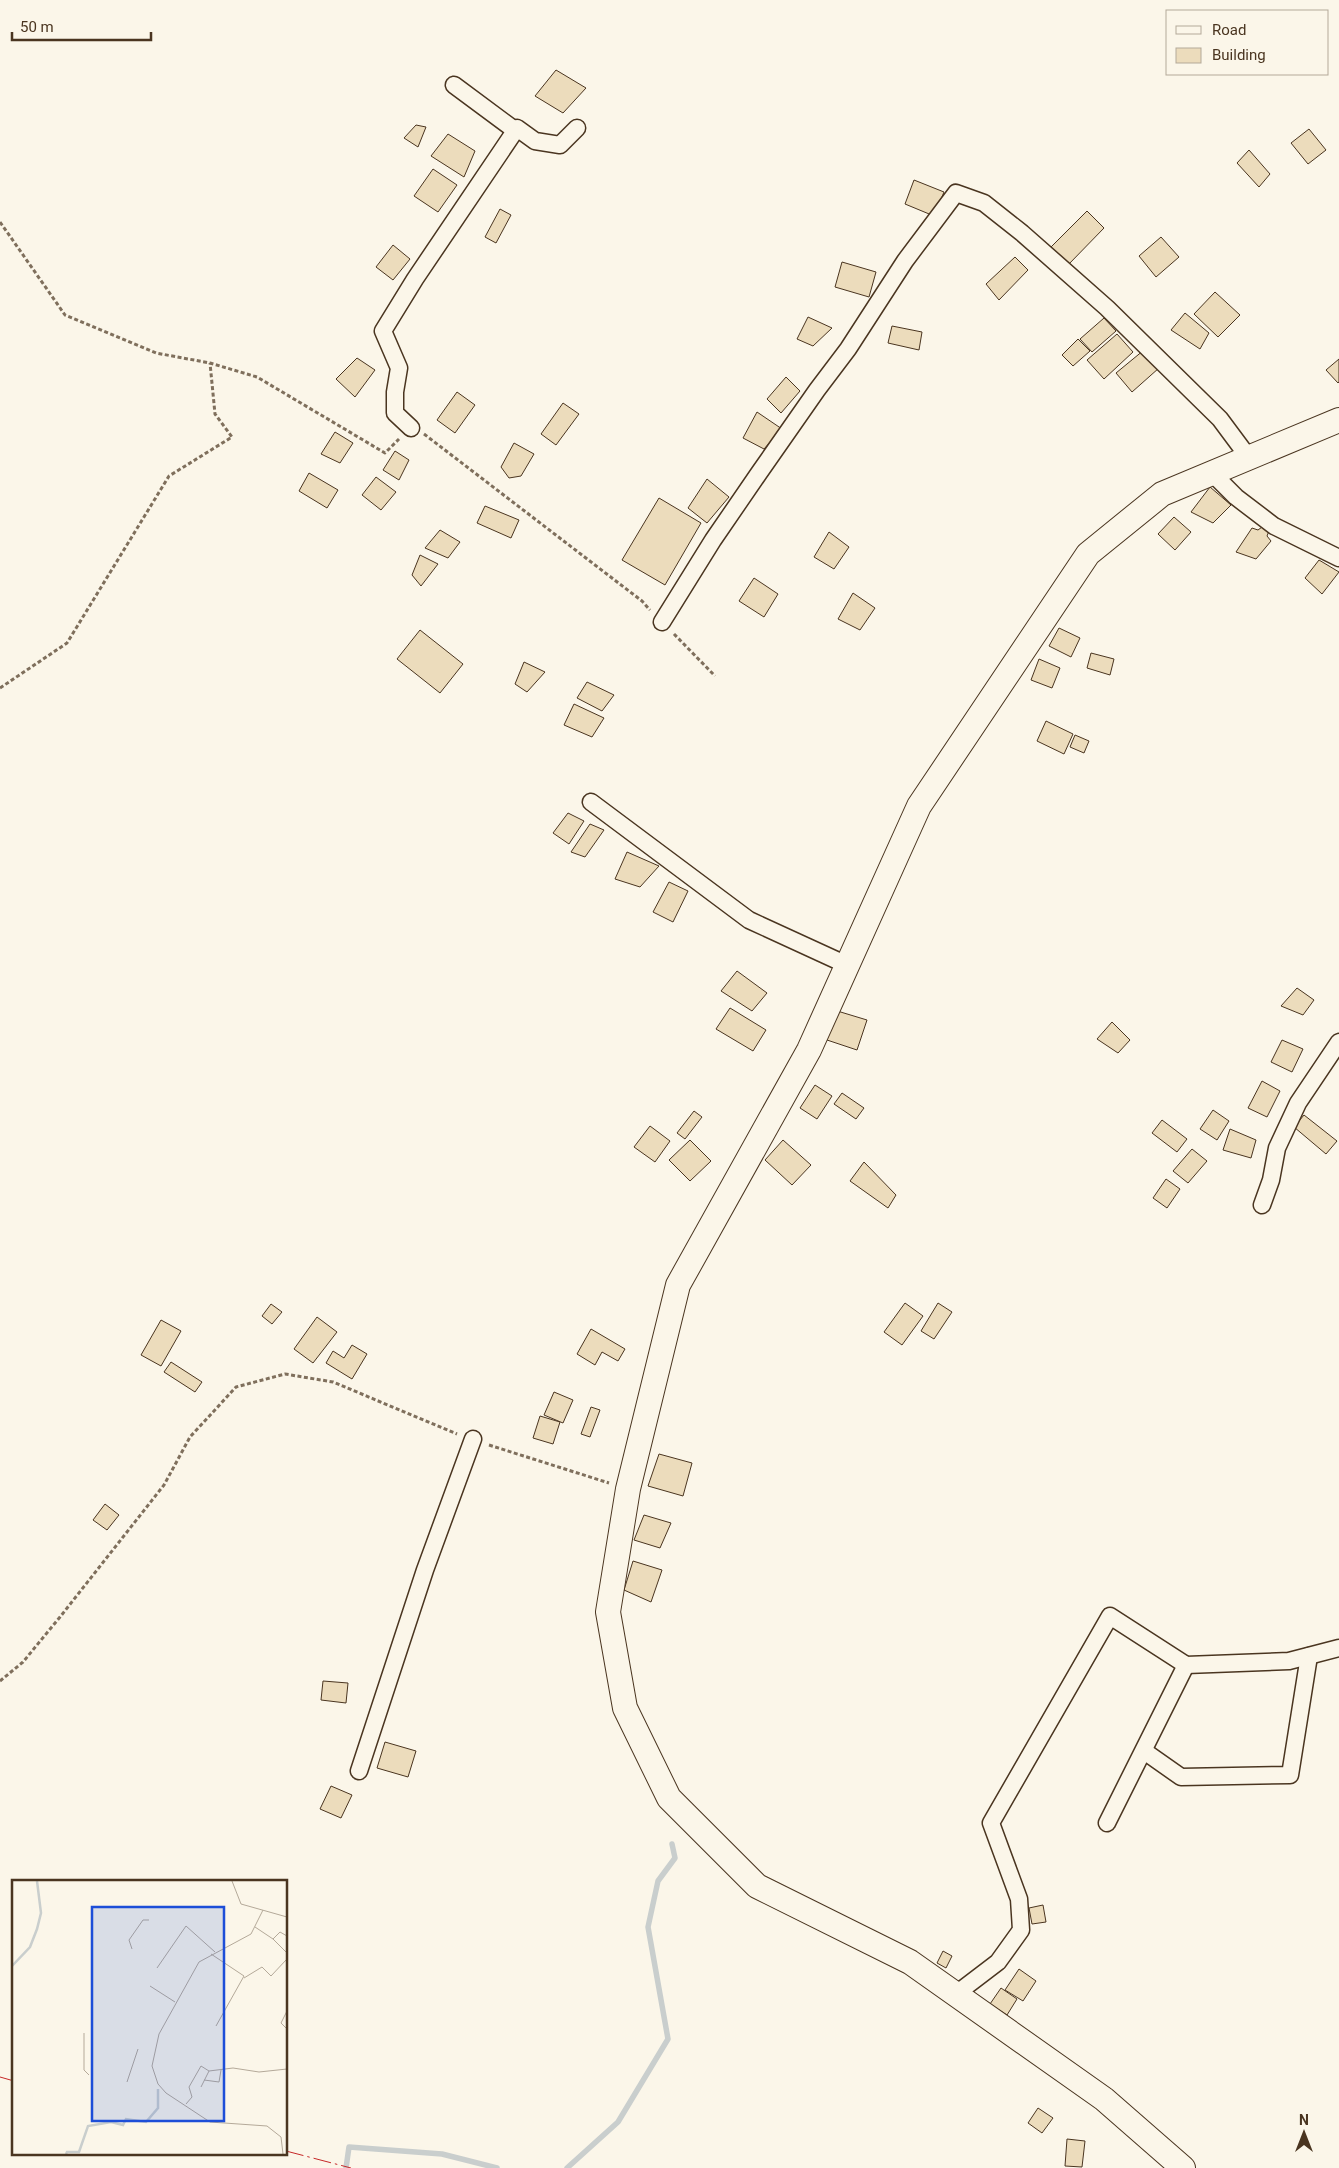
<svg xmlns="http://www.w3.org/2000/svg" width="1339" height="2168" font-family="Roboto,sans-serif">
<style>
.lines{fill:none;stroke-linecap:round;stroke-linejoin:round}
.stream{stroke:#c9cecd;stroke-width:5.5}
.building{fill:#ecdcbc;stroke:#4a3520}
.street-casing{stroke:#4a3520;stroke-width:19}
.secondary-casing{stroke:#4a3520;stroke-width:26}
.path{stroke:#7f6f5c;stroke-width:3;stroke-dasharray:4 2.5;stroke-linecap:butt}
.street{stroke:#fbf6e9;stroke-width:16}
.secondary{stroke:#fbf6e9;stroke-width:24}
.power{stroke:#c62828;stroke-width:1;stroke-dasharray:18 4 2.5 4;stroke-linecap:butt}
.inset-river{fill:none;stroke:#c9cecd;stroke-width:2.5}
.inset-road{fill:none;stroke:#b4a999;stroke-width:1}
.view{fill:#1d4ed8;fill-opacity:0.15;stroke:#1d4ed8;stroke-width:2.5}
.inset-edge{fill:none;stroke:#4a3520;stroke-width:2.5}
</style>
<rect width="100%" height="100%" fill="#fbf6e9"/>
<g class="lines">
<g class="stream">
<polyline points="346,2168 349,2147 442,2154 497,2168"/>
<polyline points="567,2168 618,2122 668,2039 648,1927 658,1881 675,1858 672,1844"/>
</g>
</g>
<g class="building">
<polygon points="556,70 586,88 563,113 535,96"/>
<polygon points="416,125 426,127 418,147 404,138"/>
<polygon points="1309,129 1326,150 1308,164 1291,143"/>
<polygon points="448,134 475,151 464,177 431,156"/>
<polygon points="1249,150 1270,174 1259,187 1237,163"/>
<polygon points="433,169 457,185 438,212 414,196"/>
<polygon points="914,180 944,192 934,216 905,204"/>
<polygon points="500,209 511,215 496,243 485,237"/>
<polygon points="1087,211 1104,228 1068,265 1050,248"/>
<polygon points="1161,237 1179,257 1156,277 1139,256"/>
<polygon points="393,245 410,259 393,280 376,267"/>
<polygon points="1015,257 1028,270 999,300 986,284"/>
<polygon points="842,262 876,272 869,297 835,287"/>
<polygon points="1215,292 1240,315 1218,337 1194,314"/>
<polygon points="1185,313 1209,333 1200,349 1171,330"/>
<polygon points="808,317 832,328 813,346 797,339"/>
<polygon points="1104,318 1116,331 1092,352 1080,339"/>
<polygon points="892,326 922,332 919,350 888,343"/>
<polygon points="1117,334 1133,352 1104,379 1087,360"/>
<polygon points="1078,339 1090,351 1073,366 1062,355"/>
<polygon points="1144,350 1159,368 1132,392 1116,373"/>
<polygon points="357,358 375,370 355,397 336,379"/>
<polygon points="1339,359 1339,382 1338,383 1326,370"/>
<polygon points="786,377 800,391 781,413 767,399"/>
<polygon points="457,392 475,405 455,433 437,420"/>
<polygon points="563,403 579,414 556,445 541,434"/>
<polygon points="757,412 782,429 764,449 743,438"/>
<polygon points="335,432 353,443 340,463 321,454"/>
<polygon points="514,443 534,454 521,476 509,478 501,467"/>
<polygon points="395,451 409,460 399,480 383,470"/>
<polygon points="309,473 338,490 327,508 299,491"/>
<polygon points="376,477 396,492 381,510 362,495"/>
<polygon points="707,479 729,497 707,523 688,508"/>
<polygon points="1210,487 1231,505 1213,523 1191,512"/>
<polygon points="659,498 701,523 665,585 622,560"/>
<polygon points="485,506 519,520 511,538 477,523"/>
<polygon points="1174,517 1191,532 1175,550 1158,534"/>
<polygon points="1262,527 1269,531 1267,536 1271,541 1256,559 1236,552 1252,528 1258,530"/>
<polygon points="440,530 460,542 448,558 425,548"/>
<polygon points="829,532 849,547 834,569 814,557"/>
<polygon points="420,555 438,564 421,586 412,575"/>
<polygon points="1319,560 1339,572 1322,594 1305,578"/>
<polygon points="754,578 778,594 764,617 739,601"/>
<polygon points="853,593 875,608 860,630 838,619"/>
<polygon points="1059,628 1080,638 1071,657 1049,646"/>
<polygon points="420,630 463,664 440,693 397,659"/>
<polygon points="1091,653 1114,659 1110,675 1087,668"/>
<polygon points="1039,659 1060,668 1052,688 1031,680"/>
<polygon points="524,662 545,672 527,692 515,684"/>
<polygon points="587,682 614,695 602,711 577,698"/>
<polygon points="574,704 604,718 592,737 564,725"/>
<polygon points="1046,721 1073,734 1064,754 1037,741"/>
<polygon points="1075,735 1089,741 1084,753 1070,747"/>
<polygon points="568,813 584,821 569,844 553,833"/>
<polygon points="590,824 604,830 585,857 571,852"/>
<polygon points="627,852 659,866 640,887 615,879"/>
<polygon points="669,882 688,891 673,922 653,912"/>
<polygon points="737,971 767,993 752,1011 721,991"/>
<polygon points="1297,988 1314,1000 1303,1015 1281,1006"/>
<polygon points="730,1008 766,1030 753,1051 716,1029"/>
<polygon points="834,1010 867,1020 857,1050 824,1039"/>
<polygon points="1112,1022 1130,1040 1118,1053 1097,1039"/>
<polygon points="1282,1040 1303,1049 1292,1072 1271,1062"/>
<polygon points="1262,1081 1280,1091 1267,1117 1248,1108"/>
<polygon points="815,1085 832,1096 817,1119 800,1108"/>
<polygon points="842,1093 864,1108 856,1119 834,1104"/>
<polygon points="1213,1110 1229,1121 1217,1140 1200,1129"/>
<polygon points="694,1111 702,1117 685,1139 677,1133"/>
<polygon points="1304,1115 1337,1141 1326,1154 1294,1127"/>
<polygon points="1162,1120 1187,1139 1177,1152 1152,1133"/>
<polygon points="650,1126 670,1141 655,1162 634,1147"/>
<polygon points="1230,1129 1256,1140 1251,1158 1223,1150"/>
<polygon points="690,1140 711,1161 690,1181 669,1160"/>
<polygon points="783,1140 811,1165 792,1185 765,1160"/>
<polygon points="1192,1149 1207,1161 1188,1183 1173,1171"/>
<polygon points="864,1162 896,1195 888,1208 850,1181"/>
<polygon points="1166,1179 1180,1189 1167,1208 1153,1198"/>
<polygon points="905,1303 923,1316 902,1345 884,1332"/>
<polygon points="938,1303 952,1312 934,1339 921,1331"/>
<polygon points="271,1304 282,1312 272,1324 262,1316"/>
<polygon points="317,1317 337,1332 313,1363 294,1349"/>
<polygon points="161,1320 181,1331 161,1366 141,1355"/>
<polygon points="591,1329 625,1349 618,1361 602,1352 595,1365 577,1354"/>
<polygon points="352,1345 367,1354 352,1379 326,1363 333,1351 344,1358"/>
<polygon points="171,1362 202,1382 195,1392 164,1372"/>
<polygon points="554,1392 573,1400 563,1423 544,1415"/>
<polygon points="591,1407 600,1410 590,1437 581,1434"/>
<polygon points="540,1416 560,1422 553,1444 533,1438"/>
<polygon points="659,1454 692,1463 683,1496 648,1486"/>
<polygon points="105,1504 119,1515 107,1530 93,1520"/>
<polygon points="644,1515 671,1523 660,1548 634,1540"/>
<polygon points="633,1561 662,1570 651,1602 624,1590"/>
<polygon points="323,1681 348,1683 346,1703 321,1700"/>
<polygon points="385,1742 416,1751 408,1777 377,1768"/>
<polygon points="331,1786 352,1795 341,1818 320,1809"/>
<polygon points="1043,1905 1046,1922 1032,1924 1029,1908"/>
<polygon points="943,1951 952,1956 946,1968 937,1963"/>
<polygon points="1019,1969 1036,1981 1023,2001 1005,1990"/>
<polygon points="1001,1988 1017,1999 1007,2015 990,2004"/>
<polygon points="1038,2108 1053,2118 1042,2133 1028,2123"/>
<polygon points="1067,2139 1085,2141 1082,2167 1065,2166"/>
</g>
<g class="lines">
<defs>
<g id="street">
<polyline points="454,85 516,131"/>
<polyline points="411,428 395,413 395,392 399,368 383,331 415,279 517,128 535,141 560,145 577,128"/>
<polyline points="1212,473 1236,497 1274,526 1339,558"/>
<polyline points="662,622 713,540 759,473 817,390 848,349 905,261 956,193 984,203 1022,233 1107,308 1220,419 1249,458"/>
<polyline points="591,802 749,920 847,965"/>
<polyline points="1262,1205 1271,1180 1277,1148 1298,1103 1339,1042"/>
<polyline points="1144,1751 1181,1777 1290,1775 1309,1656"/>
<polyline points="359,1771 425,1570 473,1439"/>
<polyline points="1107,1823 1186,1665"/>
<polyline points="956,1994 998,1962 1021,1930 1019,1899 991,1823 1110,1616 1186,1665 1289,1661 1339,1648"/>
</g>
<polyline id="secondary" points="1183,2168 1104,2099 910,1962 757,1886 669,1798 625,1708 608,1612 628,1489 678,1285 809,1050 919,806 1088,554 1162,494 1339,420"/>
</defs>
<use href="#street" class="street-casing"/>
<use href="#secondary" class="secondary-casing"/>
<g class="path">
<polyline points="0,222 65,315 156,353 210,363 257,377 385,453 399,439"/>
<polyline points="424,434 642,601 650,610"/>
<polyline points="674,634 715,676"/>
<polyline points="0,688 67,643 169,476 232,437 215,414 210,363"/>
<polyline points="489,1445 609,1483"/>
<polyline points="0,1681 23,1662 60,1617 164,1485 190,1437 236,1387 285,1374 333,1382 457,1434"/>
</g>
<use href="#street" class="street"/>
<use href="#secondary" class="secondary"/>
<g class="power">
<polyline points="0,2077 14,2081"/>
<polyline points="286,2151 351,2168"/>
</g>
</g>
<g transform="translate(12 1880)">
<rect width="275" height="275" fill="#fbf6e9"/>
<path class="inset-river" d="M 0,86 L 18,67 L 25,49 L 29,33 L 25,1M 54,274 L 55,272 L 67,272 L 76,246 L 99,242 L 111,245 L 114,239 L 134,242 L 146,228 L 146,209"/>
<path class="inset-road" d="M 220,1 L 229,24 L 275,37M 251,30 L 239,54 L 187,82 L 147,154 L 140,186 L 146,204 L 154,213 L 198,242 L 255,246 L 269,257 L 271,274M 243,47 L 261,59 L 268,52 L 275,56M 261,59 L 275,73M 120,69 L 117,60 L 131,40 L 137,40M 199,74 L 232,96 L 204,146M 145,88 L 174,46 L 203,72M 232,98 L 250,87 L 259,96 L 274,80M 138,106 L 163,122M 275,131 L 269,143 L 275,149M 72,153 L 72,190 L 77,195M 192,200 L 207,202 L 209,190M 115,202 L 126,169M 189,207 L 197,191M 174,224 L 180,217 L 177,207 L 189,186 L 197,191 L 221,188 L 247,192 L 275,189"/>
<path class="view" d="M 80,27 L 212,27 L 212,241 L 80,241 Z"/>
<rect width="275" height="275" class="inset-edge"/>
</g>
<rect x="1166" y="10" width="162" height="65" fill="#fbf6e9" stroke="#b4a999"/>
<rect x="1176" y="26" width="25" height="8" fill="#fbf6e9" stroke="#b4a999"/>
<text x="1212" y="35" font-size="15" fill="#4a3520">Road</text>
<rect x="1176" y="48" width="25" height="15" fill="#ecdcbc" stroke="#b4a999"/>
<text x="1212" y="60" font-size="15" fill="#4a3520">Building</text>
<g transform="translate(1304 2133)" stroke="#fbf6e9" stroke-width="4" paint-order="stroke">
<path d="M0-4L9 19L0 12L-9 19Z" fill="#4a3520"/>
<text y="-8" font-size="14" font-weight="bold" text-anchor="middle" fill="#4a3520">N</text>
</g>
<path d="M12 32v8h139v-8" fill="none" stroke="#4a3520" stroke-width="2.5"/>
<text x="20" y="32" font-size="15" fill="#4a3520" stroke="#fbf6e9" stroke-width="4" paint-order="stroke">50 m</text>
</svg>
